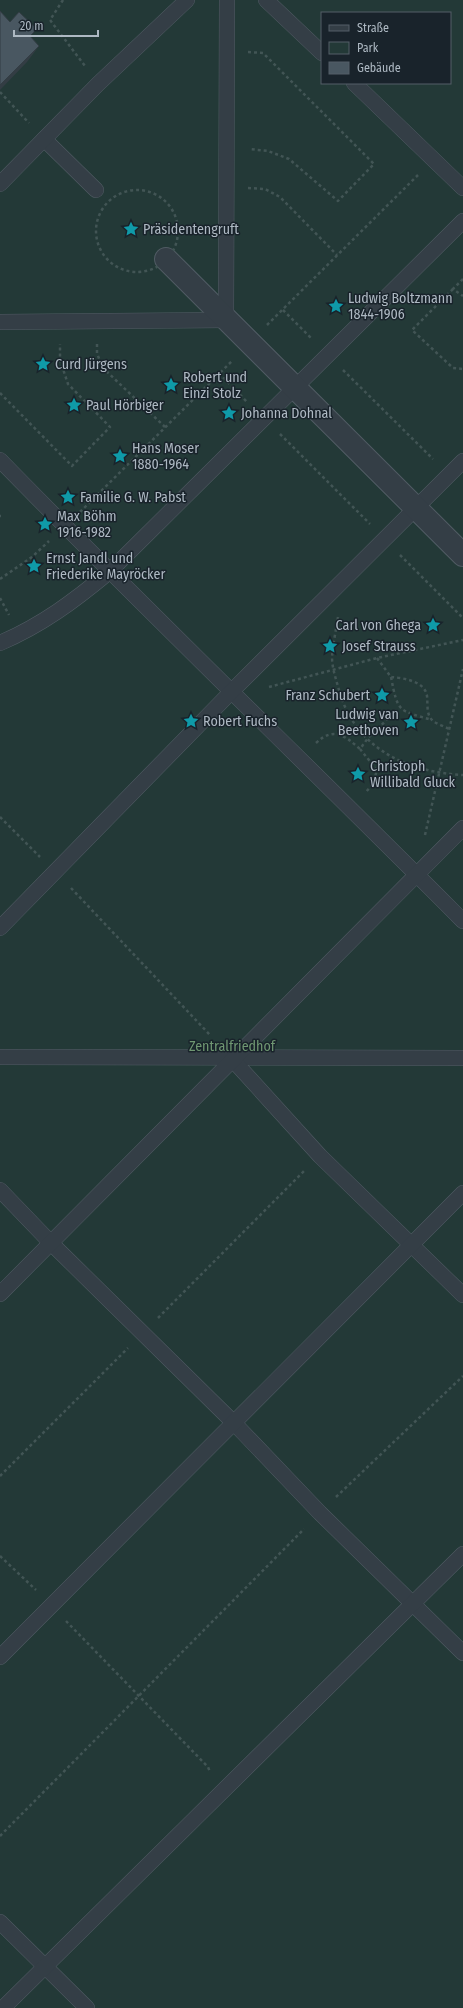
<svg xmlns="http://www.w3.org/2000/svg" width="463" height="2008" font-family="'Fira Sans Condensed',sans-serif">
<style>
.green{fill:#233937;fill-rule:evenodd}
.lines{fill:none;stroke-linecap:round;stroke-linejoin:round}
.lane-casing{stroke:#515c64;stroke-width:16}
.street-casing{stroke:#515c64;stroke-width:24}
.path{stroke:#425555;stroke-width:2.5;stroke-dasharray:3 3;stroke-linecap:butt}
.lane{stroke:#343e46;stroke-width:15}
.street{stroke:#343e46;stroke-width:22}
.shaded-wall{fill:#333d44}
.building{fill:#495761;stroke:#333d44}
.labels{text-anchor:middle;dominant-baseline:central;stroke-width:3;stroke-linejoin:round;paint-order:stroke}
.poi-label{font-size:14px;fill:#aeb9c3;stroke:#19232b;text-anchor:start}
.park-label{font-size:14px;fill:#6f9772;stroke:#19232b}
</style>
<rect width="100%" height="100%" fill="#202c36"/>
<path class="green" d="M 0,0 L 463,0 L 463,2008 L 0,2008 ZM 322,13 L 450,13 L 450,83 L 322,83 Z"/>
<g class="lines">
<defs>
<g id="lane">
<polyline points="266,0 322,53"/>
<polyline points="354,83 463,188"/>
<polyline points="44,139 96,190"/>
<polyline points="0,184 98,84 187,0"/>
<polyline points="0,322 226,320 227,0"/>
<path d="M 0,460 C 152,616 310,767 463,921"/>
<path d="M 0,643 C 42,625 74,601 109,572 L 463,221"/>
<polyline points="0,928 232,691 463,461"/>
<polyline points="0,1057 463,1058"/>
<polyline points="232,1059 320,1156 463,1295"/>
<polyline points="0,1190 51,1243 234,1423 320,1513 463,1653"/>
<polyline points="0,1294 463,828"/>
<polyline points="0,1657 463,1193"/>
<polyline points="0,1922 87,2008"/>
<polyline points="3,2008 463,1554"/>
</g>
<polyline id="street" points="166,259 463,555"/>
</defs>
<use href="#lane" class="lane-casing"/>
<use href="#street" class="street-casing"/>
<g class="path">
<polyline points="63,0 50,20 85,66"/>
<polyline points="248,52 263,53 374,164 338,201 289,159 268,151 249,149"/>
<polyline points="0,92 29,123"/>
<polyline points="248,188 265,189 280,197 337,255"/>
<circle cx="137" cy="231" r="41"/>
<polyline points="463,279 453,289 463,296"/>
<polyline points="453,289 412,330 453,368 463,369"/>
<polyline points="283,310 312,339"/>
<polyline points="267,325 418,175"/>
<polyline points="97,344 97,353 102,367 165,427"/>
<polyline points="343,370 433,459"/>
<polyline points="219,373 248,403"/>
<polyline points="0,393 72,466 110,427 68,384 60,360 60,344"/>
<polyline points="280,434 370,524"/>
<polyline points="80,512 233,360"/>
<polyline points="0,516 1,516"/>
<polyline points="400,555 463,618"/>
<polyline points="0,579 32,557 49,541"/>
<polyline points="0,598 9,615"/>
<path d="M 338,617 C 336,630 333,644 332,657 C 332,668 336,679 339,690 C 355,748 406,772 463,775"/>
<path d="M 377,658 L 391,677 C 403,678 425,681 427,696 C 428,704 426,714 432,720 C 436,724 444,726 449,729"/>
<path d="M 391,677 C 398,713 398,710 432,720"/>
<polyline points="269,687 377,658 463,640"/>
<path d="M 316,743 C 334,726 345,736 360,749 L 368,738 L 399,708"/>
<polyline points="360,749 377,770 373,784 365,793"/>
<polyline points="0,817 40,857"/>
<polyline points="425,835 463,669"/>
<polyline points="71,888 210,1035"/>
<polyline points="158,1318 304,1171"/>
<polyline points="0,1476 128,1348"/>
<polyline points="336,1497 463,1376"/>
<polyline points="0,1556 36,1590"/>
<polyline points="66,1621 208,1767 210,1772"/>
<polyline points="0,1836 304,1529"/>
</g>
<use href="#lane" class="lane"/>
<use href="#street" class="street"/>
</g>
<polygon class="shaded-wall" points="39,46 27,62 0,90 0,85"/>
<polygon class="building" points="0,11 10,22 19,12 37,29 30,36 39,46 0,85"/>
<defs>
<symbol id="sight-bare" viewBox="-9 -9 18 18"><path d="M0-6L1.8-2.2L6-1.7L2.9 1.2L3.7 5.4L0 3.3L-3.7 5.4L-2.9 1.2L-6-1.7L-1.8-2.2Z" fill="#0f9aa8" stroke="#19232b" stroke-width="2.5" paint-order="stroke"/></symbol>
</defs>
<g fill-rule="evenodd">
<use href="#sight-bare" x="120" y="218" width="22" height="22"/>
<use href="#sight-bare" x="325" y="295" width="22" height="22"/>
<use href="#sight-bare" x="32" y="353" width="22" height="22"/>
<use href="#sight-bare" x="160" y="374" width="22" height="22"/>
<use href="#sight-bare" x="63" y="394" width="22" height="22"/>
<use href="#sight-bare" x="218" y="402" width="22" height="22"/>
<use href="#sight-bare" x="109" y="445" width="22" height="22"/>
<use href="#sight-bare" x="57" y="486" width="22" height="22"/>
<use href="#sight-bare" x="34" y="513" width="22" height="22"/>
<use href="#sight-bare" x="23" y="555" width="22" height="22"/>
<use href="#sight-bare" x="422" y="614" width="22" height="22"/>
<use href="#sight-bare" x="319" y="635" width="22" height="22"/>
<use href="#sight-bare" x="371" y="684" width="22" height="22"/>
<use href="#sight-bare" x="180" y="710" width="22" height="22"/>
<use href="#sight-bare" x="400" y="711" width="22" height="22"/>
<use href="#sight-bare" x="347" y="763" width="22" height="22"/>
</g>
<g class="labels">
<g class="poi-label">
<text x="143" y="229">Präsidentengruft</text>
<text x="348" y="298">Ludwig Boltzmann<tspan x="348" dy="16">1844-1906</tspan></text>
<text x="55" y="364">Curd Jürgens</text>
<text x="183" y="377">Robert und<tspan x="183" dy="16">Einzi Stolz</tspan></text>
<text x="86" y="405">Paul Hörbiger</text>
<text x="241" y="413">Johanna Dohnal</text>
<text x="132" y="448">Hans Moser<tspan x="132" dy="16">1880-1964</tspan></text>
<text x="80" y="497">Familie G. W. Pabst</text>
<text x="57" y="516">Max Böhm<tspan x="57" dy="16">1916-1982</tspan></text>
<text x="46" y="558">Ernst Jandl und<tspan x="46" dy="16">Friederike Mayröcker</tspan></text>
<text x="421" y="625" text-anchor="end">Carl von Ghega</text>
<text x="342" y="646">Josef Strauss</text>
<text x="370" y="695" text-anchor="end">Franz Schubert</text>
<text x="399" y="714" text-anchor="end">Ludwig van<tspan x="399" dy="16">Beethoven</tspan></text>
<text x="203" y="721">Robert Fuchs</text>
<text x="370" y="766">Christoph<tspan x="370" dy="16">Willibald Gluck</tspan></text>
</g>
<g class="park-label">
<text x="232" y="1046">Zentralfriedhof</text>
</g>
</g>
<rect x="321" y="12" width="130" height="72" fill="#19232b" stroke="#555f68"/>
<rect x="329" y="25" width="20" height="6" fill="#343e46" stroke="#555f68"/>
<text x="357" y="32" font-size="12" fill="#aeb9c3">Straße</text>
<rect x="329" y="42" width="20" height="12" fill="#233937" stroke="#555f68"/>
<text x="357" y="52" font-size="12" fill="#aeb9c3">Park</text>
<rect x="329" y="62" width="20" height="12" fill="#495761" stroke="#555f68"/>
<text x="357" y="72" font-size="12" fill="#aeb9c3">Gebäude</text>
<path d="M14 30v6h84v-6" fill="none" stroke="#aeb9c3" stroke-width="2"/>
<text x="20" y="30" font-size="12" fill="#aeb9c3" stroke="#19232b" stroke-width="3" paint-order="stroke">20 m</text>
</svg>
